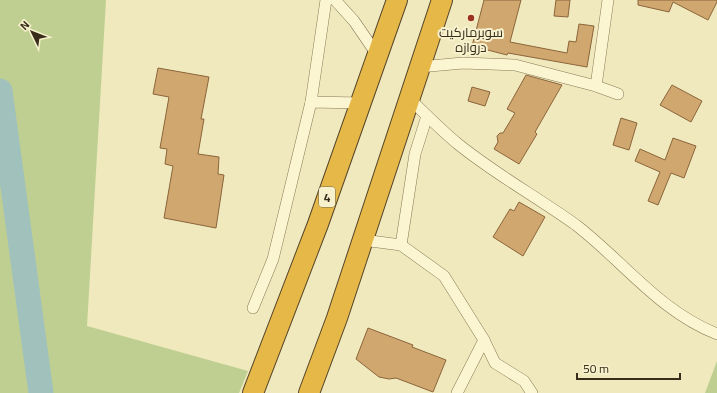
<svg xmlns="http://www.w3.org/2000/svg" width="717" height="393" font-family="Georgia,Cairo,serif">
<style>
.green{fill:#becf91}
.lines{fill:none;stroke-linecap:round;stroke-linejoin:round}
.river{stroke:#a1c1bd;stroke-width:25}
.building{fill:#d1a770;stroke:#8a653a}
.street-casing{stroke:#897955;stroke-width:12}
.highway-casing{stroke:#56452a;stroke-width:22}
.street{stroke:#fbf5d1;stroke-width:11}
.highway{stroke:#e6b847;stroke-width:20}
.poi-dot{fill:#9c3322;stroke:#f7f1cd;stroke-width:1.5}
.labels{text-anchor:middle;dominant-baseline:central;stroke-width:4;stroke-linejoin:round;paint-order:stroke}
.shield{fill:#f7f1cd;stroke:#716850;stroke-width:1}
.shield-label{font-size:12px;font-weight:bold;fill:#382d1b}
.poi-label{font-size:13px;fill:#382d1b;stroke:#f7f1cd}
</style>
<rect width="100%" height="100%" fill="#f0e9bd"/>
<g class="green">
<polygon points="0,0 106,0 87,326 248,371 239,393 0,393"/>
<polygon points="717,361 717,393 705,393"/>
</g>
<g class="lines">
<polyline class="river" points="0,91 41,393"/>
</g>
<g class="building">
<polygon points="484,0 521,0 510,42 567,53 569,41 576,42 579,24 594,26 587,67 508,53 507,55 472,46"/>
<polygon points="556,0 570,0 568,17 554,16"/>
<polygon points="638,0 717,0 717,2 708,20 673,2 669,12 638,5"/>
<polygon points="158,68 209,77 201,119 204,119 198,154 219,157 218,174 224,175 216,228 164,218 173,166 165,164 167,149 160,148 169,97 153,94"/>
<polygon points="526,75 562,85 535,132 537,134 519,164 494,149 498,142 497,136 500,133 503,133 515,113 507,109"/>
<polygon points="672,85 702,101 691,122 660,105"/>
<polygon points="472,87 490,92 485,106 468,101"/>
<polygon points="621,118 637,123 629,150 613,145"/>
<polygon points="673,138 696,146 684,178 671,173 658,205 648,201 660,172 635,161 640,149 665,160"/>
<polygon points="519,202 545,217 523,256 493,237 510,209 514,211"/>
<polygon points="368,328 413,345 412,347 446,360 433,392 396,378 389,379 379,377 356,359"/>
</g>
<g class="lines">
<defs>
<g id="street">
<polyline points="335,0 354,21 378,56"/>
<polyline points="419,67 463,63 515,65 596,86 618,94"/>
<polyline points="596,86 608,0"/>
<path d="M 409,98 C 425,114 441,130 458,144 C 495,174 537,197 576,225 C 624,262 659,311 717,334"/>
<polyline points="311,102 326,0"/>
<polyline points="363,240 401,245 444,276 484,340 457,393"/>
<polyline points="401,245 415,154 427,116"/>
<polyline points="253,308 273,259 311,102 361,103"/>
<polyline points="484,340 495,363 524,381 532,393"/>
</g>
<g id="highway">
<polyline points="253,393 318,224 397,0"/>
<polyline points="309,393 337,318 442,0"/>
</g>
</defs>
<use href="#street" class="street-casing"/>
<use href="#highway" class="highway-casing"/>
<use href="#street" class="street"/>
<use href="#highway" class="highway"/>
</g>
<circle class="poi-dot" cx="471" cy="18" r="4"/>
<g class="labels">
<rect class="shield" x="319" y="187" width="16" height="20" rx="3"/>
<g class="shield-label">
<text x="327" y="197">4</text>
</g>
<g class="poi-label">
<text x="471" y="32">سوبرماركيت<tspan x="471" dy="15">دروازه</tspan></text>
</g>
</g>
<g transform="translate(32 32) rotate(313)" stroke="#f7f1cd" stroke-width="3" paint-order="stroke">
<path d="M0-3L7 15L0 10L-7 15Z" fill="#382d1b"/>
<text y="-6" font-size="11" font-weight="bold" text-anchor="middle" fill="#382d1b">N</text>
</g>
<path d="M577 373v6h103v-6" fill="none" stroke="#382d1b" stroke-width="2"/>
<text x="583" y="373" font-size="12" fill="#382d1b" stroke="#f7f1cd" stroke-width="3" paint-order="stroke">50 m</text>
</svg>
